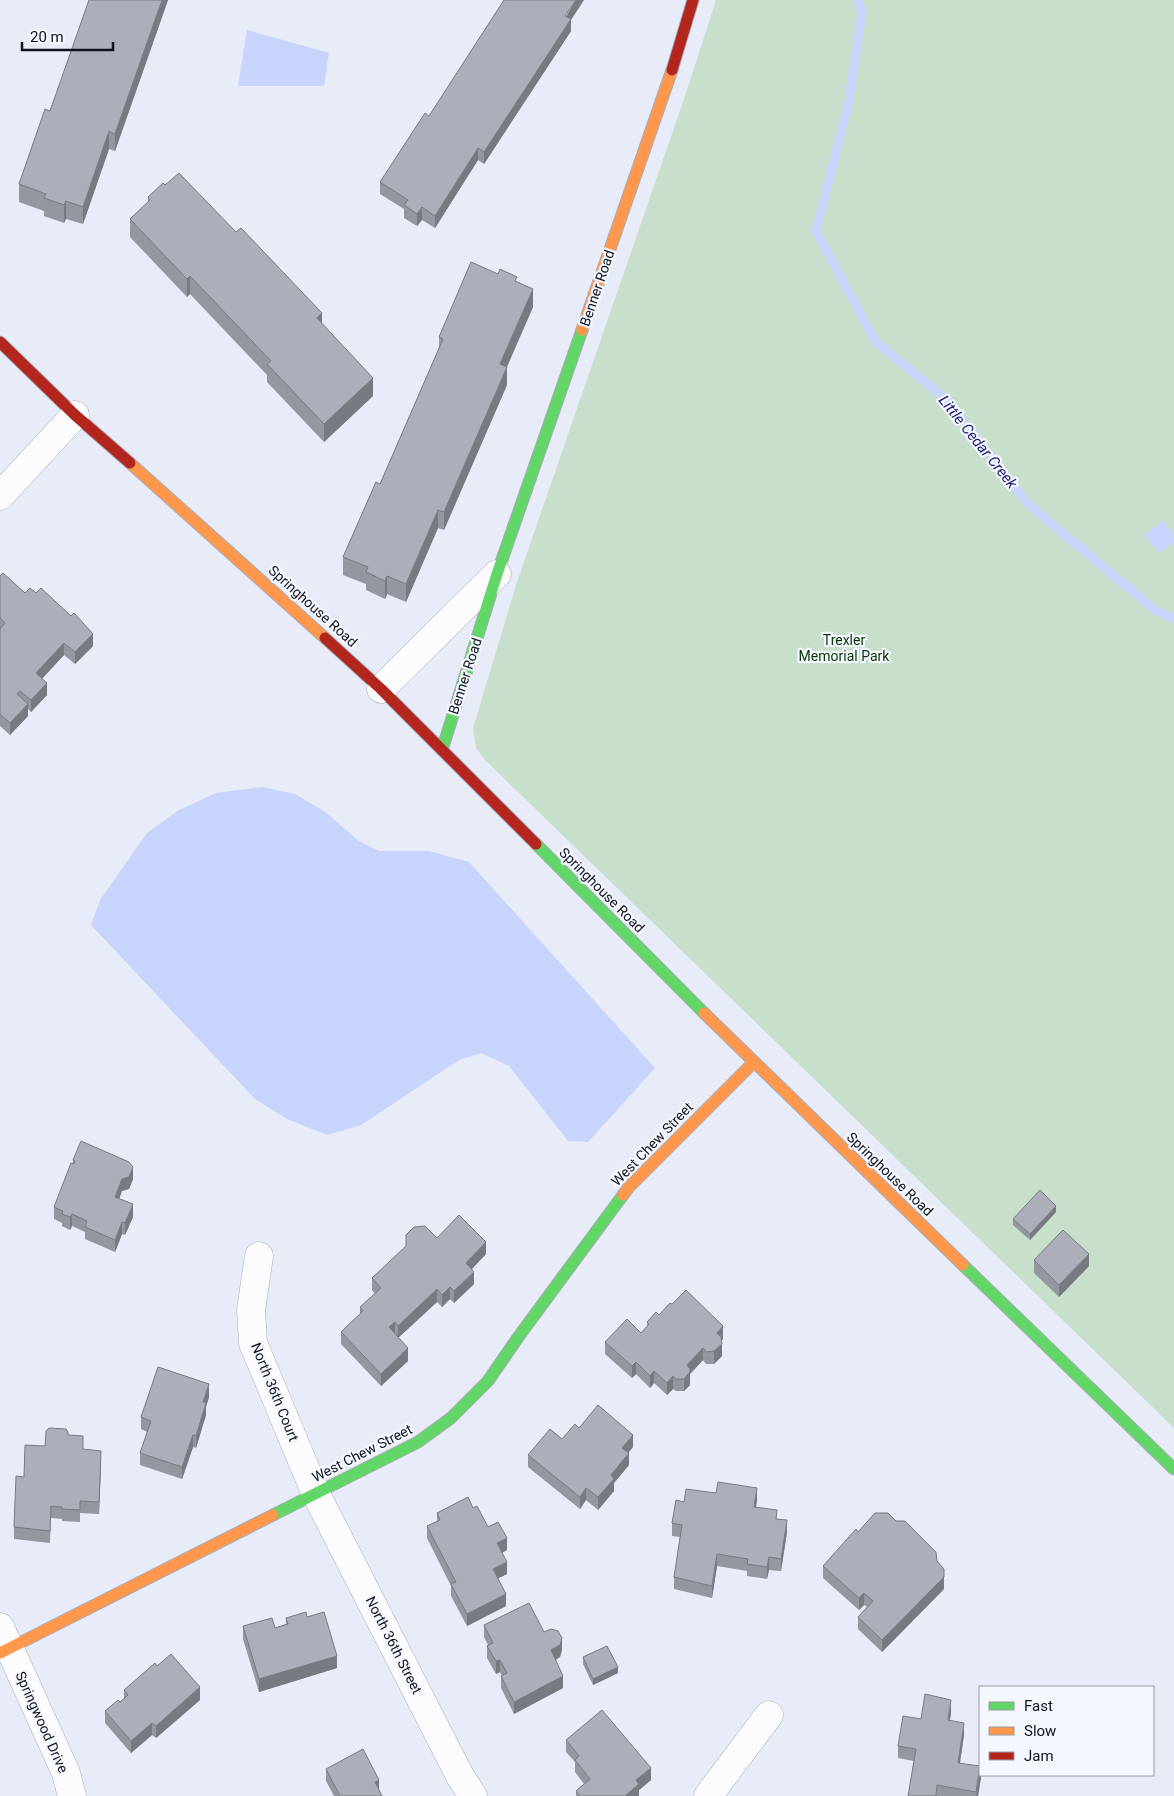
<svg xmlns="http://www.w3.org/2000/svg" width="1174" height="1796" font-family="Roboto,sans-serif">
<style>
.green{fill:#c8dfcb}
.water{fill:#c8d4fb}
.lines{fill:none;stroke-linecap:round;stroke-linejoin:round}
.stream{stroke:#c8d4fb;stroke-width:9}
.street-casing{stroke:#a8acb7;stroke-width:29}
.fast-casing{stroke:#a8acb7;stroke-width:13}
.slow-casing{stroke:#a8acb7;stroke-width:13}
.jam-casing{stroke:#a8acb7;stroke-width:13}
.street{stroke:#fcfcfe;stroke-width:28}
.fast{stroke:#63d668;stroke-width:11}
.slow{stroke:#ff974d;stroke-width:11}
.jam{stroke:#b3261e;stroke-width:11}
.wall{fill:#9496a0}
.shaded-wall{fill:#787a82}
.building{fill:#acafba;stroke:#787a82}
.labels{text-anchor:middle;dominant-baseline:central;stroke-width:4.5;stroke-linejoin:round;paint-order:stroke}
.street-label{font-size:14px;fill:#0f131e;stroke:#f4f7fe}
.park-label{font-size:14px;fill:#083503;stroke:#f4f7fe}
.water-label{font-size:15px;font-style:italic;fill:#1a1a77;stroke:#f4f7fe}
</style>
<rect width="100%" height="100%" fill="#e8ecf8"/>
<polygon class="green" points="716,0 1174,0 1174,1428 485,760 476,748 473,728 517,582 685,96"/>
<g class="water">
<polygon points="247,30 329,53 324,86 238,86"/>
<polygon points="1163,520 1174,534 1174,542 1159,553 1144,535"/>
<polygon points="262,787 295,794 324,811 359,841 379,851 429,851 469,862 655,1068 588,1142 568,1141 509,1066 481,1053 459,1060 361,1125 327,1135 287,1119 255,1099 91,925 100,900 147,833 179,810 216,793"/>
</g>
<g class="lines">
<polyline class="stream" points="858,0 862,12 849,101 816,231 876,342 947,400 1028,504 1155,610 1174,619"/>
<defs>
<g id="street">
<polyline points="0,496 75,415"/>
<polyline points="381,689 497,574"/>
<polyline points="259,1256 251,1310 253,1343 316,1494 460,1776 473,1796"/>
<polyline points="0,1627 66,1773 72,1796"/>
<polyline points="708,1796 769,1715"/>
</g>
<g id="fast">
<polyline points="442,750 497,574 582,330"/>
<polyline points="536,844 704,1013"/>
<polyline points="963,1265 1174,1469"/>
<polyline points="273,1515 418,1442 451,1418 488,1381 519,1336 623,1195"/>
</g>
<g id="slow">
<polyline points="582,330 672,70"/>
<polyline points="130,463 325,638"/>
<polyline points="704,1013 963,1265"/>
<polyline points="623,1195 629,1187 753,1063"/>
<polyline points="0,1653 273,1515"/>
</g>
<g id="jam">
<polyline points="672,70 693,0"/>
<polyline points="0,342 75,415 130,463"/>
<polyline points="325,638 381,689 536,844"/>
</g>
</defs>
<use href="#street" class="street-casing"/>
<use href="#fast" class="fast-casing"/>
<use href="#slow" class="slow-casing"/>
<use href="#jam" class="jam-casing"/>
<use href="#street" class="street"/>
<use href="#fast" class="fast"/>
<use href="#slow" class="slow"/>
<use href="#jam" class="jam"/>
</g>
<g class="wall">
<polygon points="168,0 115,151 109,149 83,224 66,219 64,223 44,216 44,211 19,202 19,184 50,111"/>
<polygon points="571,20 571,31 484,164 478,160 435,228 422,220 417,226 404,218 404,209 380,194 380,182 429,116"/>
<polygon points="148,197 322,324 373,396 324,442 267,382 267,375 190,294 187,297 130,237 130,219 148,202"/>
<polygon points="517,282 533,307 507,367 507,385 444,530 438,528 406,602 387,594 385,599 366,590 366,584 343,575 343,557 380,484 439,350 439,337"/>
<polygon points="0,576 25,593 93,646 75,664 64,655 42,679 47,695 31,712 28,709 28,716 10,735 0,726"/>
<polygon points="73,1160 133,1179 129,1189 122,1191 119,1199 133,1217 125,1235 122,1234 115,1252 85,1239 85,1232 72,1226 70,1230 62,1226 62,1223 54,1219 54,1207 73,1163"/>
<polygon points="1056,1212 1030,1240 1013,1225 1013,1219"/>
<polygon points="437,1238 486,1254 472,1269 474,1284 454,1303 450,1299 442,1307 437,1302 398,1338 408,1361 381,1386 341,1344 341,1332 360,1314 360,1307 375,1294 372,1290 372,1278"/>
<polygon points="1034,1260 1089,1266 1059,1297 1034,1273"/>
<polygon points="659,1315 723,1339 721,1341 722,1356 714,1364 706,1364 703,1360 690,1374 690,1385 684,1391 676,1391 673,1389 667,1395 654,1383 650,1388 636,1374 632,1378 605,1354 605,1342 641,1333 647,1327 647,1322"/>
<polygon points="209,1397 206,1407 206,1415 196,1448 193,1447 182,1479 140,1465 140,1453 147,1432 141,1429 141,1417"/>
<polygon points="579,1428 633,1447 628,1453 629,1465 614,1483 614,1491 598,1510 586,1500 580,1509 528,1467 528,1455 562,1439"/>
<polygon points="68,1435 83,1449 101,1463 99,1514 80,1513 80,1522 62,1521 62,1519 51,1518 50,1543 14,1539 14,1527 24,1477 45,1446"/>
<polygon points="757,1500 756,1507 777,1519 787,1532 781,1571 769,1570 767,1579 747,1576 747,1571 717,1566 712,1598 674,1589 674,1577 680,1537 672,1536 672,1523 684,1502"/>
<polygon points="473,1508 488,1527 507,1550 502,1553 507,1574 498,1578 506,1606 467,1626 451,1596 451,1586 427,1538 427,1526 437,1521 437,1513"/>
<polygon points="858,1532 937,1561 944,1589 882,1652 858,1629 858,1617 867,1607 864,1605 859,1610 823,1578 823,1566"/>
<polygon points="307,1617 337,1668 259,1692 243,1639 243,1626 275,1628 286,1624 286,1618"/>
<polygon points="484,1625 544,1632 562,1650 560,1657 556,1660 563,1688 514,1714 501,1688 501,1676 502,1676 500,1672 496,1674 487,1658 487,1646 488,1645 484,1637"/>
<polygon points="583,1657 618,1673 593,1685 583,1664"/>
<polygon points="124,1690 200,1700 156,1738 152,1735 131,1753 105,1723 105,1711 120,1702 124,1699"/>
<polygon points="951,1712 950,1720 964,1735 960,1763 981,1775 978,1796 908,1796 914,1761 898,1758 898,1746 921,1719"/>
<polygon points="566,1740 651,1780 639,1790 639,1796 576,1796 576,1791 584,1784 575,1772 575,1762 566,1752"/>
<polygon points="326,1769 379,1790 382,1796 334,1796 326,1781"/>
</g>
<g class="shaded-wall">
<polygon points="162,0 168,0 115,151 115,134"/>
<polygon points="576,0 584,0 571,20 571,31 484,164 484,152"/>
<polygon points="109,131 109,149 83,224 83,207"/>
<polygon points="478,148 478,160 435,228 435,216"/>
<polygon points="66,201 66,219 64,223 64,205"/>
<polygon points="422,207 422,220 417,226 417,214"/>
<polygon points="190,276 190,294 187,297 187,279"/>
<polygon points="533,289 533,307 500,382 500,364"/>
<polygon points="322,313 322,330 317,318"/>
<polygon points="507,367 507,385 444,530 444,512"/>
<polygon points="373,378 373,396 324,442 324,424"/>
<polygon points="438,510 438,528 406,602 406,584"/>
<polygon points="387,576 387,594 385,599 385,581"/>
<polygon points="93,634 93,646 75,664 75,652"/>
<polygon points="64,643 64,655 36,685 36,673"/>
<polygon points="47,683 47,695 31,712 31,700"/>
<polygon points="28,704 28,716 10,735 10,723"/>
<polygon points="133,1167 133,1179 129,1189 122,1191 115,1209 115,1197 122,1179"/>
<polygon points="133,1204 133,1217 125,1235 125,1223"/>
<polygon points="1056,1206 1056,1212 1030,1240 1030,1234"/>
<polygon points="72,1214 72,1226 70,1230 70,1217"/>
<polygon points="122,1222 122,1234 115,1252 115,1240"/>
<polygon points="486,1242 486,1254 466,1275 466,1263"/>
<polygon points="1089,1254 1089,1266 1059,1297 1059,1285"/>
<polygon points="474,1272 474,1284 454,1303 454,1291"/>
<polygon points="450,1287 450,1299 442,1307 442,1295"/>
<polygon points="437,1289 437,1302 398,1338 398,1326"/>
<polygon points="395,1322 395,1334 389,1327"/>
<polygon points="723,1326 723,1339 717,1345 717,1333"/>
<polygon points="722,1344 722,1356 714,1364 714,1351"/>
<polygon points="408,1348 408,1361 381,1386 381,1374"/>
<polygon points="703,1348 703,1360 690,1374 690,1385 684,1391 684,1379 687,1365"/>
<polygon points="636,1362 636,1374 632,1378 632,1366"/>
<polygon points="654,1371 654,1383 650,1388 650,1376"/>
<polygon points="673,1376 673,1389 667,1395 667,1383"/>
<polygon points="209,1384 209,1397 206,1407 206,1415 196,1448 196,1436 203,1402"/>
<polygon points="193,1435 193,1447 182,1479 182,1467"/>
<polygon points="633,1435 633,1447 622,1460 622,1448"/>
<polygon points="101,1451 101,1463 99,1514 99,1502"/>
<polygon points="629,1453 629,1465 614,1483 614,1491 598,1510 598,1497 611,1475"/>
<polygon points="586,1488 586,1500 580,1509 580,1497"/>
<polygon points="757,1488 757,1500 754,1519 754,1507"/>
<polygon points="787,1520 787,1532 781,1571 781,1559"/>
<polygon points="507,1538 507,1550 497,1555 497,1543"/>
<polygon points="717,1554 717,1566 712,1598 712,1586"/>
<polygon points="769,1557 769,1570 767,1579 767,1567"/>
<polygon points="507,1562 507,1574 493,1581 493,1569"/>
<polygon points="944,1569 944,1589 882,1652 882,1640"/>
<polygon points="864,1593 864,1605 859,1610 859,1598"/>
<polygon points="506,1594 506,1606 467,1626 467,1614"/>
<polygon points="562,1638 562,1650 560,1657 551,1662 551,1650"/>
<polygon points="337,1656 337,1668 259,1692 259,1679"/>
<polygon points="500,1660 500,1672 496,1674 496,1661"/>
<polygon points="618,1667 618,1673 593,1685 593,1679"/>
<polygon points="563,1676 563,1688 514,1714 514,1702"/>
<polygon points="200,1687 200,1700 156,1738 156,1726"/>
<polygon points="951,1700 951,1712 948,1732 948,1720"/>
<polygon points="152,1723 152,1735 131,1753 131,1741"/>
<polygon points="964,1723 964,1735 958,1775 958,1763"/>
<polygon points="651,1768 651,1780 639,1790 639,1796 625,1796 636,1780"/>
<polygon points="980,1769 981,1778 978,1796 976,1796"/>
<polygon points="379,1780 379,1792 375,1782"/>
</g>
<g class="building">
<polygon points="89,0 162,0 115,134 109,131 83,207 66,201 64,205 44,198 46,194 19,184 45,109 50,111"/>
<polygon points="504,0 576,0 565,16 571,19 484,152 478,148 435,216 422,207 417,214 404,205 408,200 380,182 425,113 429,116"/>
<polygon points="179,173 236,232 241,228 322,313 317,318 373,378 324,424 267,364 271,361 190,276 187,279 130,219 150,200 148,197 163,183 165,185"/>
<polygon points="471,262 498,274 500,269 517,277 515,281 533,289 500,364 507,367 444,512 438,510 406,584 387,576 385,581 366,572 368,567 343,557 376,482 380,484 443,339 439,337"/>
<polygon points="3,573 25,593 30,588 36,593 41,588 71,616 74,613 93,634 75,652 64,643 36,673 47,683 31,700 20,691 17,694 28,704 10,723 0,714 0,629 5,623 0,618 0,576"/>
<polygon points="81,1141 129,1162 133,1167 129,1177 122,1179 115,1197 133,1204 125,1223 122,1222 115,1240 85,1227 87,1221 72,1214 70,1217 62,1214 63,1211 54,1207 71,1163 74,1164 75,1161 73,1160"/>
<polygon points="1040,1190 1056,1206 1030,1234 1013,1219"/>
<polygon points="459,1215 486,1242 466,1263 474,1272 454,1291 450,1287 442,1295 437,1289 398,1326 395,1322 389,1327 408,1348 381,1374 341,1332 363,1311 360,1307 381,1288 372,1278 406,1246 406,1235 414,1227 425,1226 437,1238"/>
<polygon points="1063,1230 1089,1254 1059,1285 1034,1260"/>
<polygon points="686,1290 723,1326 717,1333 721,1337 722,1344 714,1351 706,1352 703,1348 687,1365 690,1369 690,1372 684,1379 676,1379 673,1376 667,1383 654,1371 650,1376 636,1362 632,1366 605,1342 627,1319 641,1333 649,1324 647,1322 656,1312 659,1315 670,1303 672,1304"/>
<polygon points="158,1367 209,1384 203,1402 206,1403 196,1436 193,1435 182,1467 140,1453 151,1421 141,1417"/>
<polygon points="598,1405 633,1435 622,1448 629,1453 611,1475 614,1479 598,1497 586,1488 580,1497 528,1455 550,1429 562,1439 575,1424 579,1428"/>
<polygon points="49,1428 66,1429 68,1432 68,1435 83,1436 83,1449 101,1451 99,1502 80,1501 80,1510 62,1509 62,1507 51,1506 50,1531 14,1527 16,1476 24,1477 25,1445 45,1446 46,1431"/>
<polygon points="718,1482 757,1488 754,1507 777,1510 776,1519 787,1520 781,1559 769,1557 767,1567 747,1564 748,1559 717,1554 712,1586 674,1577 682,1525 672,1523 676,1500 684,1502 686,1489 716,1493"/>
<polygon points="468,1497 473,1508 477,1506 488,1527 498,1522 507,1538 497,1543 507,1562 493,1569 506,1594 467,1614 451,1584 456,1582 427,1526 440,1520 437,1513"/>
<polygon points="875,1513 888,1513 896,1521 905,1521 936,1552 937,1561 944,1569 944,1577 882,1640 858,1617 873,1601 864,1593 859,1598 823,1566 856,1529 858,1532"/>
<polygon points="529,1603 544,1632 551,1629 558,1631 562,1638 560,1645 551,1650 563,1676 514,1702 501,1676 507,1673 500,1660 496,1661 487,1646 493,1643 484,1625"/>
<polygon points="306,1612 307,1617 324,1612 337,1656 259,1679 243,1626 272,1618 275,1628 288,1624 286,1618"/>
<polygon points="607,1646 618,1667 593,1679 583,1657"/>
<polygon points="171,1654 200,1687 156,1726 152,1723 131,1741 105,1711 118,1700 120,1702 128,1695 124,1690 155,1663 157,1666"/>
<polygon points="925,1694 951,1700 948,1720 964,1723 958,1763 980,1766 976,1792 937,1785 936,1796 908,1796 916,1749 898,1746 903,1716 921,1719"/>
<polygon points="602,1710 651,1768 636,1780 639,1784 625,1796 580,1796 576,1791 590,1779 575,1760 579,1756 566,1740"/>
<polygon points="363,1749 379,1780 375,1782 382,1796 340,1796 326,1769"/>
</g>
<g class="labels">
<g class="street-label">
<text transform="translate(597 288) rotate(-71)">Benner Road</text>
<text transform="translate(313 606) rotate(42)">Springhouse Road</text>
<text transform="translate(465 676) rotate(-72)">Benner Road</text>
<text transform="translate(602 890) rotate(45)">Springhouse Road</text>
<text transform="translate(652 1144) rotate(-46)">West Chew Street</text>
<text transform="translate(890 1174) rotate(44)">Springhouse Road</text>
<text transform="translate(275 1392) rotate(68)">North 36th Court</text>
<text transform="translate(362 1453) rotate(-27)">West Chew Street</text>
<text transform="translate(394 1645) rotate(63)">North 36th Street</text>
<text transform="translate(42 1722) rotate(66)">Springwood Drive</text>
</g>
<g class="park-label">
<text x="844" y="640">Trexler<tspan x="844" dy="16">Memorial Park</tspan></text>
</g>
<g class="water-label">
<text transform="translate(978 442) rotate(51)">Little Cedar Creek</text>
</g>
</g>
<rect x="979" y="1686" width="175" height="90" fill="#f4f7fe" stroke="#989ca4"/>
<rect x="989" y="1702" width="25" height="8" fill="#63d668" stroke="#989ca4"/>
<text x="1024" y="1711" font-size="15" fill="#0f131e">Fast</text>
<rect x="989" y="1727" width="25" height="8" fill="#ff974d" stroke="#989ca4"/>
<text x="1024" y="1736" font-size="15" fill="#0f131e">Slow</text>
<rect x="989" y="1752" width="25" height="8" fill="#b3261e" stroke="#989ca4"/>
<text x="1024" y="1761" font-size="15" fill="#0f131e">Jam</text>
<path d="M22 42v8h91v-8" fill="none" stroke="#0f131e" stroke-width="2.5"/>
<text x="30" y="42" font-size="15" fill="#0f131e" stroke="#f4f7fe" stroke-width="4" paint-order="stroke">20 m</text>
</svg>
